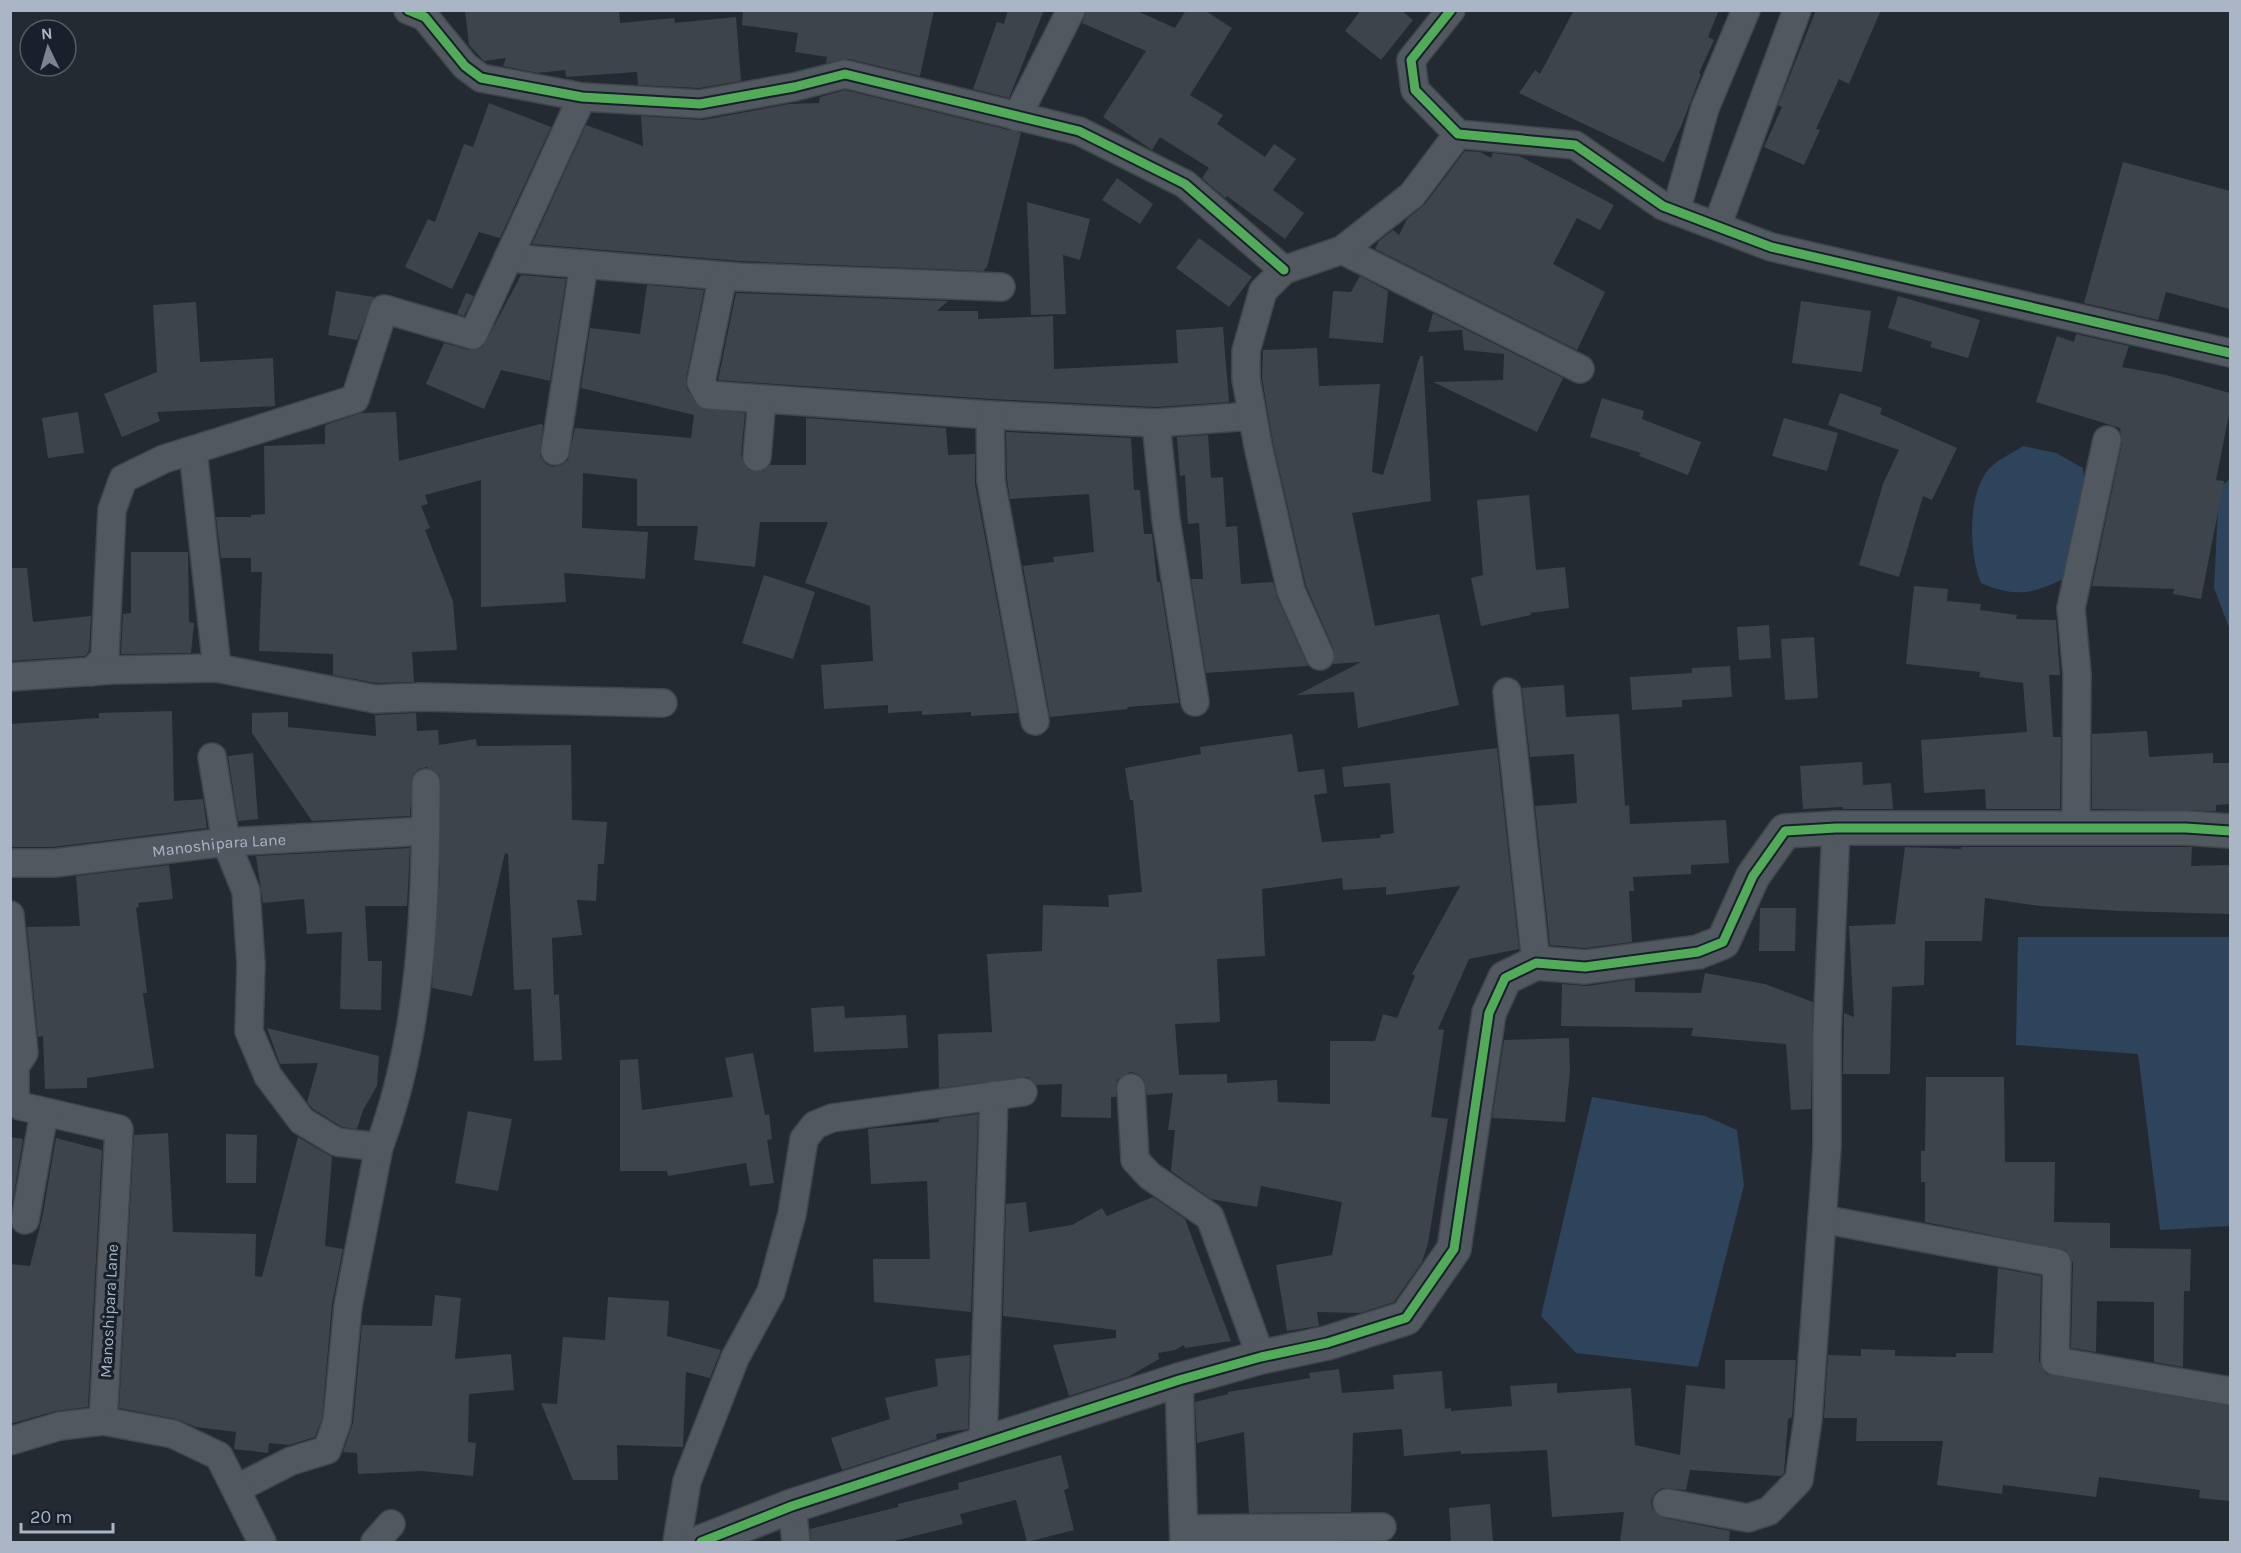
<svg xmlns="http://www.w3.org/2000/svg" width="2241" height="1553" font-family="Karla,sans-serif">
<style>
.water{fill:#2e445c}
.building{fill:#3e444b;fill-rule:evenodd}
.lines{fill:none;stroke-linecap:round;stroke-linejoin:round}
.minor-casing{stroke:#40464c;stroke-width:30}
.tertiary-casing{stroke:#40464c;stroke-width:36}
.minor{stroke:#525860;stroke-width:27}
.tertiary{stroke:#525860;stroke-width:33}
.cycleway-casing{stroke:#17202b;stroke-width:13}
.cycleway{stroke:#51ab58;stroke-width:9}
.labels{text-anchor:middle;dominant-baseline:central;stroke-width:6;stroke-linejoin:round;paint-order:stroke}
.street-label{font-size:16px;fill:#aab6c5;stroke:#17202b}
</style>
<rect width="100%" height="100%" fill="#232a31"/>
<g class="water">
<path d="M 2023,446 L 2056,453 L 2083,468 L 2085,492 L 2065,578 C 2033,594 2015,598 1981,583 C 1969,554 1967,496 1988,470 C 1996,460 2013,453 2023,446 Z"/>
<polygon points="2230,479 2230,630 2214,588 2219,488"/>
<polygon points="2018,937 2230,937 2230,1226 2160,1230 2138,1054 2016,1045"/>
<polygon points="1592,1097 1705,1116 1737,1130 1744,1185 1698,1367 1576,1353 1541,1316"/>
</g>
<g class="building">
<polygon points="465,10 619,10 620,23 674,18 675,23 736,17 741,81 699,88 638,85 637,72 566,77 565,70 538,73 503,66 506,58 484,61 469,45"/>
<polygon points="743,10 934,10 920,76 849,59 826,63 827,57 795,52 798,33 742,25"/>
<polygon points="1008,10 1044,10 1009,98 973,89 997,22 1004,24"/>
<polygon points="1087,10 1135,10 1175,28 1186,10 1204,10 1232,28 1190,95 1223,115 1217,124 1265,157 1274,144 1296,159 1273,190 1304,213 1285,239 1227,196 1225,198 1202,178 1209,168 1160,137 1152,150 1103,117 1146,51 1082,23"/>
<polygon points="1361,10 1401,10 1413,20 1381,60 1345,31"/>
<polygon points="1574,10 1719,10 1708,37 1714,40 1699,73 1701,74 1682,124 1664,162 1519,93 1535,70 1540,74"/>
<polygon points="1816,10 1881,10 1849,84 1839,79 1816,129 1820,130 1804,165 1764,147 1782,107 1778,105"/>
<polygon points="845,90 1021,133 987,267 983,271 740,261 532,244 586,125 643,146 641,116 703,120 789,104 819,103 820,97"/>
<polygon points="489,103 551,127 500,238 479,232 452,289 405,267 428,219 435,222 464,144 473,147"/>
<polygon points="1465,151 1480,152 1491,158 1493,153 1519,156 1614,205 1600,230 1577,218 1553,264 1605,292 1577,350 1375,249 1379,241 1393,230 1399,235 1407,219 1425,204"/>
<polygon points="2123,162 2230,191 2230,309 2166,292 2158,320 2084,303"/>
<polygon points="1117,178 1153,204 1140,224 1102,200"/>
<polygon points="1027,202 1090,219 1080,260 1063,255 1066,314 1031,315"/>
<polygon points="1199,238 1252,277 1229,307 1176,268"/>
<polygon points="521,275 566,279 550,381 501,370 484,409 426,384 444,343 469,350 483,347"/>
<polygon points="1360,276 1388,291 1383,343 1329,338 1333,291 1351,292"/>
<polygon points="647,285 704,290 686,379 687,389 700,408 745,413 741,456 748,470 763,471 770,465 806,465 806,418 946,428 948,455 975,454 975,484 1018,713 971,716 971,712 922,715 922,711 888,713 888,705 824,709 821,665 873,661 870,606 805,583 828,522 760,522 755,567 694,560 698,526 637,526 637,479 583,473 582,528 648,532 645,579 564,573 566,602 481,607 481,480 425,495 428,504 421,506 430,528 425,530 453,601 457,650 412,652 414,682 376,683 333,675 333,654 259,651 262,572 251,572 251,558 221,558 216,517 251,517 251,515 265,514 264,446 325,444 325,425 361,413 396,412 399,461 540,424 543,425 540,456 546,464 553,467 561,465 568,460 575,428 691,438 694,415 581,388 590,328 640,334"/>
<polygon points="336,291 374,297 357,340 328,335"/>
<polygon points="466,293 474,296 464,316 457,314"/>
<polygon points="736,293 948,301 937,311 978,311 978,319 1053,316 1054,369 1178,363 1176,330 1223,327 1229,402 1156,407 991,399 718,380"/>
<polygon points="1898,296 1980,320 1968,358 1930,347 1932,342 1888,328"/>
<polygon points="1801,301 1871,311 1862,372 1792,363"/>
<polygon points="196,302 200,362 273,358 275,406 157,412 160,421 122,437 104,394 157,372 153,305"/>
<polygon points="1433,313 1563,378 1537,432 1433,382 1503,380 1504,354 1464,350 1462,330 1428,332"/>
<polygon points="2076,334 2129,346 2122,367 2166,375 2230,393 2230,409 2216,480 2224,481 2201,599 2173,594 2174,589 2092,586 2122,443 2120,428 2036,402 2057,336 2074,342"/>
<polygon points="1317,348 1319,386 1380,384 1372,472 1383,475 1420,356 1423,356 1431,501 1352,513 1375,626 1439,614 1459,705 1358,728 1354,692 1297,695 1361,662 1333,664 1334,650 1306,586 1273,443 1262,378 1263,350"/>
<polygon points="1840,393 1882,408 1880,414 1957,448 1932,500 1923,496 1899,577 1859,565 1883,484 1899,450 1828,425"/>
<polygon points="1602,398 1644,411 1642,419 1701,442 1688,475 1639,456 1641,453 1590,437"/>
<polygon points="78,412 84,453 48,458 42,418"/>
<polygon points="1784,418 1838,433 1827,471 1772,456"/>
<polygon points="1006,432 1131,438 1134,490 1140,490 1144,534 1152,534 1157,582 1160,582 1179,703 1127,707 1128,709 1050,717 1023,566 1054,562 1053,557 1094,552 1089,494 1010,499 1007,479"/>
<polygon points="1208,435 1211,478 1223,477 1226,527 1237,526 1241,584 1273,582 1277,597 1308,666 1206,673 1191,579 1203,579 1199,523 1188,524 1185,475 1180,476 1177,437"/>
<polygon points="1529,495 1536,570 1565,567 1569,608 1530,613 1531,615 1481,626 1471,578 1483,575 1477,500"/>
<polygon points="131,552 188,552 189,622 194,623 191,653 121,654 123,614 131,613"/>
<polygon points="10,568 27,568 33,622 91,616 89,651 85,656 10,661"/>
<polygon points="764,575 815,592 793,659 742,643"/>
<polygon points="1914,586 1948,589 1947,601 1981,604 1980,610 2017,615 2016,619 2056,620 2060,675 2049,675 2053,737 2061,737 2060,809 1986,809 1985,789 1924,793 1921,740 2027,732 2023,683 1979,677 1980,672 1906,664"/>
<polygon points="1769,625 1771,658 1739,660 1737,627"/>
<polygon points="1814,637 1818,698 1785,700 1781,639"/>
<polygon points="1730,666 1732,697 1682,700 1682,707 1632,710 1630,677 1692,673 1692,668"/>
<polygon points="1564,685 1566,717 1619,714 1625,806 1629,805 1630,824 1726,820 1729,863 1691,865 1691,874 1633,877 1634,891 1629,891 1632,942 1585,948 1550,945 1535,806 1577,803 1574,754 1530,757 1522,688"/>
<polygon points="172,711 174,801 203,799 207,828 53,847 10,847 10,724 99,718 99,713"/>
<polygon points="288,712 288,727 376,736 375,715 416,713 417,731 438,730 439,745 476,739 477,746 571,745 572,820 607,822 604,864 598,864 596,901 577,900 582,935 552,938 554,995 559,994 562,1060 534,1061 531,989 514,990 508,854 505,853 472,996 432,988 440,875 440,776 427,767 419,769 413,775 410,816 312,821 252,733 252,713"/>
<polygon points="2147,731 2149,757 2213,753 2213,763 2230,763 2230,804 2216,805 2216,811 2092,809 2092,734"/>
<path d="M 1292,734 L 1298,772 L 1324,769 L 1327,793 L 1314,795 L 1322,842 L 1381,838 L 1380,835 L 1394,833 L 1390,783 L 1344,787 L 1342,767 L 1497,748 L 1519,949 L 1469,959 L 1438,1029 L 1444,1030 L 1431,1117 L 1448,1119 L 1428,1243 L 1422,1262 L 1394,1302 L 1360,1313 L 1317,1312 L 1319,1326 L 1287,1331 L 1276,1265 L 1332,1255 L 1342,1202 L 1261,1186 L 1257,1207 L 1211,1199 L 1171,1171 L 1175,1130 L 1168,1130 L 1173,1093 L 1147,1095 L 1144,1080 L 1138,1074 L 1130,1072 L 1117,1080 L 1116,1097 L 1111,1097 L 1111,1118 L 1061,1117 L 1062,1084 L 1037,1085 L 1028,1077 L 939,1088 L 938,1034 L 992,1032 L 987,954 L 1042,951 L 1043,905 L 1109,907 L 1108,895 L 1142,892 L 1133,800 L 1130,800 L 1125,768 L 1201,754 L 1200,747 ZM 1342,878 L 1343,890 L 1386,887 L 1386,895 L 1460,886 L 1412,974 L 1415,976 L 1397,1018 L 1383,1014 L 1375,1041 L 1330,1041 L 1330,1104 L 1278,1102 L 1277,1080 L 1227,1083 L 1227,1074 L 1179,1075 L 1175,1024 L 1220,1022 L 1217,959 L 1265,956 L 1262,889 Z"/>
<polygon points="253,753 258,819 238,821 228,756"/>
<polygon points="1862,762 1863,785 1891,783 1893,809 1843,809 1843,807 1803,809 1800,766"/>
<polygon points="1905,847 1961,849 1961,847 2192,847 2191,866 2230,865 2230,914 2120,911 2040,906 1985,898 1982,941 1925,941 1924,985 1892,987 1890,1074 1843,1074 1844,1013 1854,1017 1849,926 1895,924"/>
<polygon points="410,848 407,906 365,906 368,961 382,961 381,1010 340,1009 342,932 307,934 304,899 263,903 256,856"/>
<polygon points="169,865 173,899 138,903 139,907 136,908 147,993 143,993 154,1068 87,1078 87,1088 45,1089 43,1036 38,1037 27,927 80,926 76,876"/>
<polygon points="1760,908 1796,908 1795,951 1759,951"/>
<polygon points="1705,973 1765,984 1813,1002 1811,1109 1791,1110 1786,1044 1691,1036 1693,1028 1561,1026 1562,984 1587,986 1635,979 1635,992 1701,993"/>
<polygon points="844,1006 845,1018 906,1015 908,1048 814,1052 811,1008"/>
<polygon points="267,1028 379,1056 377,1086 363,1110 357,1129 342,1127 313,1109 307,1102 318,1063 280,1064"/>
<polygon points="1569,1038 1570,1071 1565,1122 1492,1118 1504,1040"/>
<polygon points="753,1053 765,1115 769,1114 772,1139 767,1140 774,1183 750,1186 746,1163 668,1176 667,1171 620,1171 620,1060 638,1059 642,1110 733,1097 725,1058"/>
<polygon points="1926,1077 2004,1077 2005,1162 2055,1162 2054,1222 2110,1223 2110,1248 2191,1249 2190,1291 2184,1291 2183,1367 2154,1362 2154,1302 2097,1301 2096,1352 2071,1348 2073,1263 2066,1250 1925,1222 1925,1182 1921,1182 1921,1151 1925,1151"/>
<polygon points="468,1111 512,1119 498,1191 455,1183"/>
<polygon points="978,1114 971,1312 874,1302 873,1259 930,1259 927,1181 871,1184 868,1129 939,1122 939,1119"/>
<polygon points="168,1133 173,1232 256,1234 255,1276 262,1277 298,1137 332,1157 325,1246 343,1249 332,1304 322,1419 315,1437 289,1445 269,1443 268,1453 234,1449 236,1432 196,1427 176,1419 119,1408 134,1135"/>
<polygon points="226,1134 257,1135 256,1183 226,1183"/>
<polygon points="10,1137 23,1139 11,1211 10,1211"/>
<polygon points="56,1138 102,1150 88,1407 56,1411 10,1424 10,1264 30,1266 42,1218"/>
<polygon points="1153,1197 1185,1219 1231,1341 1185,1348 1184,1345 1175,1350 1158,1353 1159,1359 1128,1377 1069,1396 1053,1345 1116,1338 1116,1330 1003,1316 1006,1204 1026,1202 1029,1232 1072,1225 1102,1208 1107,1216"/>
<polygon points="1998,1268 2041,1276 2039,1361 2046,1374 2230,1406 2230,1501 2199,1498 2200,1490 2099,1477 2096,1497 2003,1485 2002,1494 1937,1485 1943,1441 1856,1441 1857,1418 1824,1418 1828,1355 1861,1356 1861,1349 1895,1350 1895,1356 1956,1357 1956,1353 1993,1353"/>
<polygon points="435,1295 461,1298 455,1359 511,1354 514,1390 469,1394 468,1442 476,1443 473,1476 422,1471 358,1474 357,1453 343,1452 353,1423 362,1325 432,1326"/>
<polygon points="608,1297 669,1301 667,1336 721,1350 710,1378 686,1372 683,1447 617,1445 618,1480 573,1480 541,1403 557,1404 563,1337 605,1340"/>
<polygon points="970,1355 968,1429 936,1434 937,1439 842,1470 831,1438 890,1419 885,1398 938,1386 935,1359"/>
<polygon points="1725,1360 1796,1360 1792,1417 1788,1419 1784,1473 1781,1476 1690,1470 1686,1490 1662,1488 1655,1493 1651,1501 1652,1509 1664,1518 1730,1531 1729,1542 1620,1542 1624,1512 1552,1517 1547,1450 1461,1454 1461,1451 1404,1456 1402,1429 1353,1433 1351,1512 1249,1513 1244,1432 1197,1443 1195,1402 1228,1394 1228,1392 1310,1378 1309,1373 1339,1369 1342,1393 1394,1389 1393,1375 1442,1371 1445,1409 1451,1408 1451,1411 1512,1406 1510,1386 1557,1383 1557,1393 1631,1388 1635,1445 1680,1455 1686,1385 1725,1389"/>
<polygon points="1061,1455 1069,1488 1064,1490 1074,1530 1027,1542 1016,1500 960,1514 963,1524 890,1542 811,1542 810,1529 898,1507 898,1504 959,1489 958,1483"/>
<polygon points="1490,1504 1493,1542 1451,1542 1449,1508"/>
</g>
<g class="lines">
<defs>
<g id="minor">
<polyline points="408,10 425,17 465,66 481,78 582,97 700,104 794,87 845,74 1079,131 1185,184 1284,270"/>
<polyline points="1451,10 1411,60 1415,90 1458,134 1575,145 1663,206 1771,247 2230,353"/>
<polyline points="1017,117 1071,10"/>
<polyline points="1676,211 1705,108 1746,10"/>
<polyline points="1717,226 1797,10"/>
<polyline points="1342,250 1580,369"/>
<polyline points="508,258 739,277 1001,287"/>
<polyline points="723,276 701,382 708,395 990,415 1156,423 1252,416"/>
<polyline points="990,415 991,481 1035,721"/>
<polyline points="1156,423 1166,520 1195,702"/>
<polyline points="193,451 217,668"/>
<polyline points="555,451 584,264"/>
<polyline points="757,457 762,399"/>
<polyline points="1320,656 1291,591 1258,446 1246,379 1246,351 1263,291 1284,270 1342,250 1412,195 1458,134"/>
<polyline points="91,672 104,659 105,654 112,510 123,479 164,459 355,399 384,309 473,335 582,97"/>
<polyline points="10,677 112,670 217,668 375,699 422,697 663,703"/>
<polyline points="1507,692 1536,963"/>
<polyline points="212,757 226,842 246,891 251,964 249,1031 268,1076 302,1121 337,1142 379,1147 348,1306 337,1422 327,1450 291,1461 236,1489"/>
<polyline points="2076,828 2077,674 2071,608 2107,440"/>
<path id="s1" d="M 10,863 L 54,863 L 226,842 L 426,831"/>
<polyline points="10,915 24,1053 15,1066"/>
<polyline points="15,1066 15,1102 20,1106 119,1129 103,1421"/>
<polyline points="1131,1088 1135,1160 1150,1176 1210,1217 1261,1357"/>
<path d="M 379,1147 C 422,1033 426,904 426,783"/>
<polyline points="1822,1219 2057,1263 2055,1361 2230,1391"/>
<polyline points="25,1220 44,1113"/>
<polyline points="1179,1380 1184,1542"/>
<polyline points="10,1441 60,1426 103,1421 173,1434 219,1456 262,1542"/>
<polyline points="983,1443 994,1095"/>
<polyline points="1667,1503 1748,1518 1769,1511 1799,1480 1808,1419 1827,1148 1827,1033 1836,828"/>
<polyline points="792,1506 796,1542"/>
<polyline points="1184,1529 1382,1527"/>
<polyline points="375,1542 391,1524"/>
<polyline points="677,1542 687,1481 735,1358 771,1292 792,1214 804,1139 815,1125 832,1118 1023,1092"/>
</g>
<polyline id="tertiary" points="701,1542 792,1506 1179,1380 1261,1357 1327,1343 1406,1318 1454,1249 1489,1013 1505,978 1536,963 1585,967 1698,952 1723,942 1753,876 1785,831 1836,828 2186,828 2230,831"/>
</defs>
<use href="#minor" class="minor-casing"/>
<use href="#tertiary" class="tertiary-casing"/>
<use href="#minor" class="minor"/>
<use href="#tertiary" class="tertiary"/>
<defs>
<g id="cycleway">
<polyline points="408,10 425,17 465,66 481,78 582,97 700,104 794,87 845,74 1079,131 1185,184 1284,270"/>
<polyline points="1451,10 1411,60 1415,90 1458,134 1575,145 1663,206 1771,247 2230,353"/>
<polyline points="701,1542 792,1506 1179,1380 1261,1357 1327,1343 1406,1318 1454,1249 1489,1013 1505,978 1536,963 1585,967 1698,952 1723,942 1753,876 1785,831 1836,828 2186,828 2230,831"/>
</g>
</defs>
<use href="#cycleway" class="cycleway-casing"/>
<use href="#cycleway" class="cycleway"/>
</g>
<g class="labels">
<g class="street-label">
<text stroke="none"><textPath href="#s1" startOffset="210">Manoshipara Lane</textPath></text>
<text transform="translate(109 1311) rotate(-87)">Manoshipara Lane</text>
</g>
</g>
<rect width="2241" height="1553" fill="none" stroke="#aab6c5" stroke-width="24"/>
<g transform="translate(48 48) rotate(355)"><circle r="28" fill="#17202b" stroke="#525c69" stroke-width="1.5"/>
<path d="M0-4.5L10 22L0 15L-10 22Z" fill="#7b8591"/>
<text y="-9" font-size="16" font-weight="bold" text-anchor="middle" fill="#aab6c5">N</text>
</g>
<path d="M21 1523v9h92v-9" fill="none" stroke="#aab6c5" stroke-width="3"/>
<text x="30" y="1523" font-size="18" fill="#aab6c5" stroke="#17202b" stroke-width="4.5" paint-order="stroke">20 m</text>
</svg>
